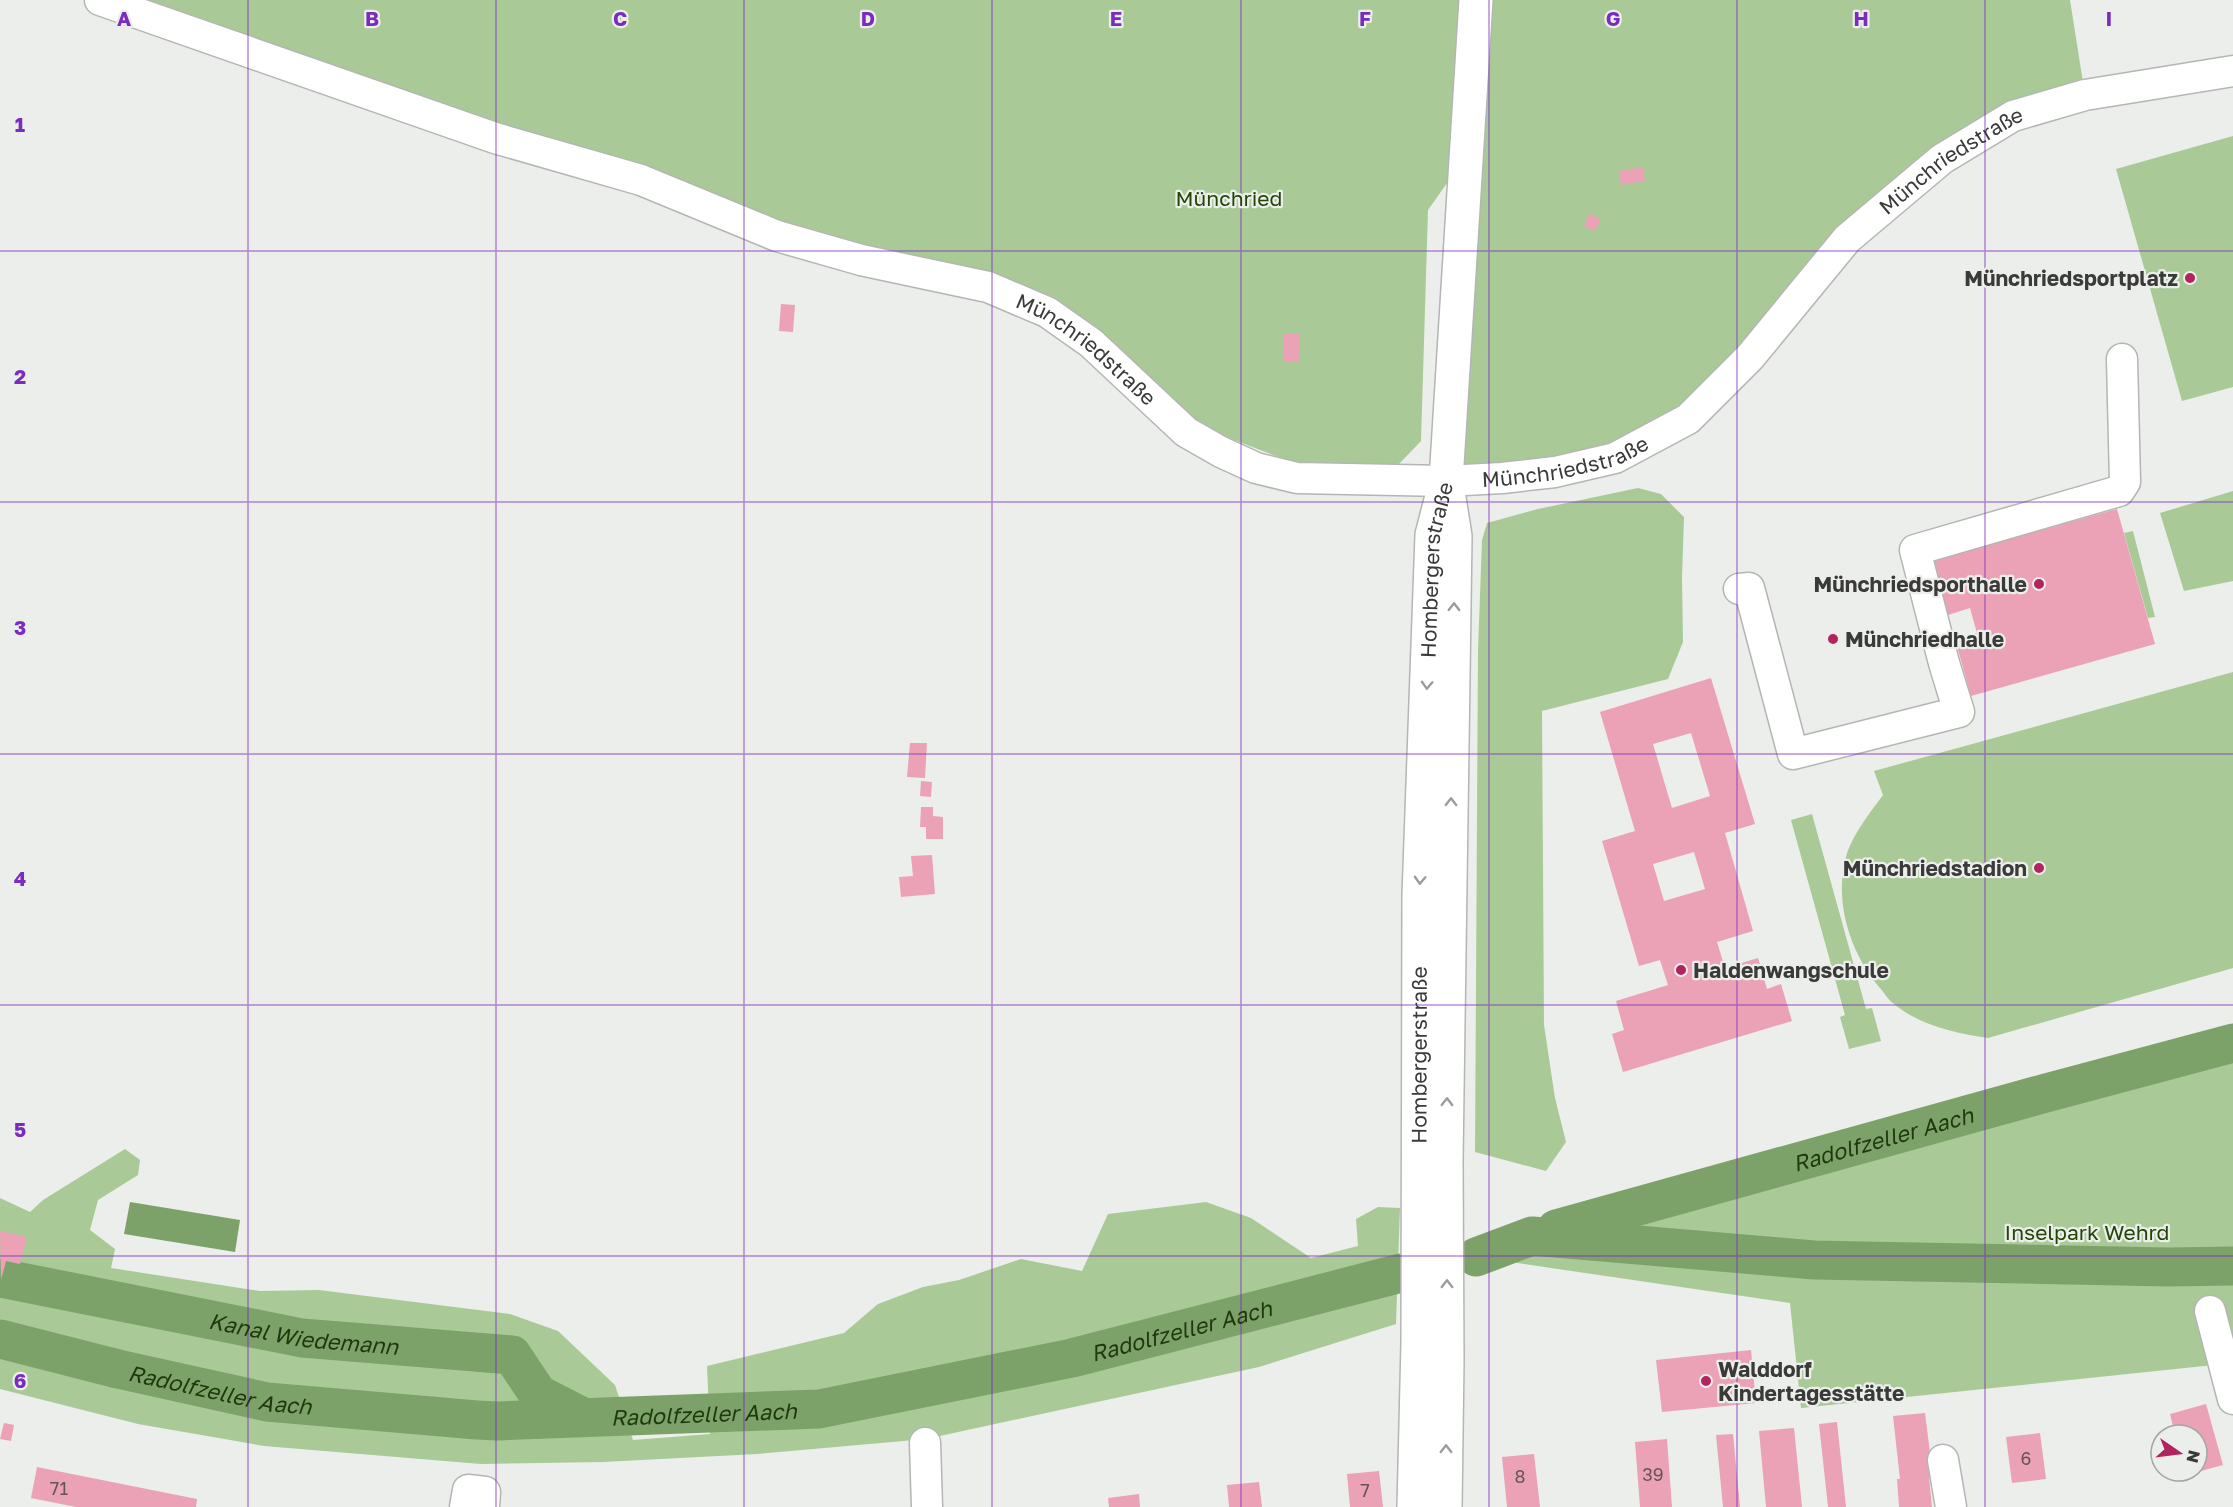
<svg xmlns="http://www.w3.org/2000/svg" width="2233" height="1507" font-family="'Golos Text',sans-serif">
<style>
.green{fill:#a9ca97}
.water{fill:#7da269}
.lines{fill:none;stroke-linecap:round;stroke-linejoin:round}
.river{stroke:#7da269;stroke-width:39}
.building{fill:#eba2b6;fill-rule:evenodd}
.minor-casing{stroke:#b4b6b3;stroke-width:33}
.major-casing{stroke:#b4b6b3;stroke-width:36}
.minor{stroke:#fff;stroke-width:30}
.major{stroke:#fff;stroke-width:33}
.oneway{stroke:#9c9c9c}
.grid{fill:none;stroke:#7b2cbf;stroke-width:1.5;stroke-opacity:0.55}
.poi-dot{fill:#b1245e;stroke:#ebeeea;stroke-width:2}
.labels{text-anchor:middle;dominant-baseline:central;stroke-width:4.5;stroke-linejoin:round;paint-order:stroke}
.number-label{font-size:18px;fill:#665458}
.street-label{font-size:21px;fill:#3a3a39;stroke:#ebeeea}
.park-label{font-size:21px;fill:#234506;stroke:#ebeeea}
.poi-label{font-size:21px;font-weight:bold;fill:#3a3a39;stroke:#ebeeea;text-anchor:end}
.water-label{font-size:22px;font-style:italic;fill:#1f380e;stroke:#ebeeea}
.grid-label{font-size:20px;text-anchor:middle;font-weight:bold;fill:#7b2cbf;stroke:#ebeeea;stroke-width:4.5;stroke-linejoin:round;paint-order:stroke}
</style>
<rect width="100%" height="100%" fill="#ebeeea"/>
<g class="green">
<polygon points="112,0 2070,0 2085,95 1941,159 1750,357 1615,458 1446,481 1464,159 1428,210 1421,441 1399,464 1305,467 1195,425 1048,309 861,256"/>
<polygon points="2233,136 2233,387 2182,401 2116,169"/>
<polygon points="1638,488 1661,494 1684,517 1682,577 1683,642 1668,679 1542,711 1544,1025 1555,1098 1566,1142 1546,1171 1475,1152 1478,651 1482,540 1487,523 1538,509"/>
<polygon points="2233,491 2233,581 2184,591 2160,513"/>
<polygon points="2133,531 2155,617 2148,618 2124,533"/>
<path d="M 2233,672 L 2233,968 L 1988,1038 C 1955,1033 1921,1026 1894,1004 C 1888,1000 1884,992 1879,987 C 1849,951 1833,899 1847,853 C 1855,831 1870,813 1883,795 L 1874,771 Z"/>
<polygon points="1812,814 1866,1009 1872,1008 1881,1041 1849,1049 1840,1017 1845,1015 1791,820"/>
<polygon points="2233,1043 2233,1363 1801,1408 1790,1303 1476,1257 1532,1236 2046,1093"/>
<polygon points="125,1149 140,1160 138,1175 98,1200 90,1230 115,1249 111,1268 260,1291 319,1290 510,1314 558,1331 615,1385 633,1440 710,1434 707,1366 844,1333 878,1304 923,1287 959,1280 1021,1259 1082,1271 1108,1214 1206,1202 1251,1218 1311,1258 1358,1246 1356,1219 1378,1207 1400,1208 1396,1324 1259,1367 926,1439 757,1454 603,1462 481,1464 264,1446 138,1424 0,1389 0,1198 30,1212 43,1200"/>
</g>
<polygon class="water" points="130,1202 240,1220 235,1252 124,1234"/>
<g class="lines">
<g class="river">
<path id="s1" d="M 1556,1229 L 2046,1093 L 2233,1043"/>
<polyline points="1476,1257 1532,1236 1814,1260 2168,1267 2233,1266"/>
<path id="s2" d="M 1,1278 L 302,1338 L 512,1355 L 538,1394 L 583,1417"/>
<path id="s3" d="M 0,1339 L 118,1369 L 267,1402 L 477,1420 L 497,1421 L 819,1409 L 1072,1358 L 1401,1273"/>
</g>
</g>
<g class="building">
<polygon points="1643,167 1645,181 1621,185 1619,171"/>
<polygon points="1589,214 1601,219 1595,231 1584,226"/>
<polygon points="781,304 795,305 793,332 779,331"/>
<polygon points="1283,334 1299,334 1299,361 1284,361"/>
<polygon points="2117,509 2155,644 1971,696 1955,639 1977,633 1973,619 1970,608 1948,615 1934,560"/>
<path d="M 1711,678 L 1755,824 L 1725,833 L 1753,931 L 1717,942 L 1725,968 L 1758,958 L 1767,989 L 1781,984 L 1792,1021 L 1623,1072 L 1612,1034 L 1624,1030 L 1616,1001 L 1668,985 L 1660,960 L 1639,966 L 1602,841 L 1635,831 L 1600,712 ZM 1691,733 L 1710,796 L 1672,808 L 1653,744 ZM 1694,852 L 1705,889 L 1664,901 L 1653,864 Z"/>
<polygon points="910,743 927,743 925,778 907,777"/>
<polygon points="921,781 932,782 931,797 920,796"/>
<polygon points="921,807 933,807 933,816 943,817 943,839 926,839 926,827 920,827"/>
<polygon points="932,855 935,894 901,897 899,877 913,876 911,856"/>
<polygon points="0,1231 27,1237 20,1264 6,1261 1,1280"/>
<polygon points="1751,1350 1756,1403 1662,1412 1656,1360"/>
<polygon points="2206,1404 2223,1465 2186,1475 2185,1471 2197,1471 2197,1435 2181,1435 2180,1429 2174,1431 2170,1414"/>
<polygon points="1925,1413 1933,1477 1929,1477 1932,1507 1899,1507 1897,1479 1900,1479 1893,1416"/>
<polygon points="1837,1422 1846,1507 1828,1507 1819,1424"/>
<polygon points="4,1423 14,1425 11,1441 0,1439"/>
<polygon points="1794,1428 1802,1507 1766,1507 1759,1431"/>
<polygon points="2040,1433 2046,1479 2012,1483 2006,1437"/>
<polygon points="1733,1434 1740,1507 1723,1507 1716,1435"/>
<polygon points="1667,1439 1672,1507 1640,1507 1635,1442"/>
<polygon points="1534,1454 1540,1507 1507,1507 1502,1457"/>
<polygon points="37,1467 197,1499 196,1507 76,1507 31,1498"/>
<polygon points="1379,1471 1383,1507 1350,1507 1347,1474"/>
<polygon points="1259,1482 1262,1507 1229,1507 1227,1485"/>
<polygon points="1139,1494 1140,1507 1109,1507 1108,1498"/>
</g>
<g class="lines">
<defs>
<g id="minor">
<path id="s4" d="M 100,0 L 495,138 L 641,180 L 777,236 L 861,260 L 988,287 L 1047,312 L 1091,343 L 1186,432 L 1221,452 L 1256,468 L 1297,478 L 1446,481 L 1502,478 L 1555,472 L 1615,458 L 1688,419 L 1750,357 L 1847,239 L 1942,159 L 2013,116 L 2085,95 L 2233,71"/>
<polyline points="1739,589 1749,588 1793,754 1959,712 1944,663 1915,550 2119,491 2125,482 2122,359"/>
<polyline points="2210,1311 2233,1399"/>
<polyline points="925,1443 927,1507"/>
<polyline points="1943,1460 1951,1507"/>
<polyline points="465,1507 468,1490 485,1492 484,1507"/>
</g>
<g id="major">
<path id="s5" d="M 1414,1507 L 1418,1343 L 1419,896 L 1432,535 L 1446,481 L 1476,0"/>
<polyline points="1445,1507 1447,1361 1446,1161 1455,536 1448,492"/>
</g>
</defs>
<use href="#minor" class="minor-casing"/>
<use href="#major" class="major-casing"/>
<use href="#minor" class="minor"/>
<use href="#major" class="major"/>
</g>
<defs><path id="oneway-chevron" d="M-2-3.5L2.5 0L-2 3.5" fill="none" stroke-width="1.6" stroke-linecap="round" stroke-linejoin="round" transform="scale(1.5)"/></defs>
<g class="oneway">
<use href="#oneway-chevron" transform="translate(1454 607) rotate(-89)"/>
<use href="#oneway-chevron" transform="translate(1427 685) rotate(92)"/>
<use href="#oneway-chevron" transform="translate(1451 802) rotate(-89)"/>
<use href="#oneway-chevron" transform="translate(1420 880) rotate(92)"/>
<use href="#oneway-chevron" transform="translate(1447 1102) rotate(-89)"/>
<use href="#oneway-chevron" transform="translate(1447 1284) rotate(-90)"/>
<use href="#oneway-chevron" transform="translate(1446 1449) rotate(-90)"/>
</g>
<path class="grid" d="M 248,0 L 248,1507M 496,0 L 496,1507M 744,0 L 744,1507M 992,0 L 992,1507M 1241,0 L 1241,1507M 1489,0 L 1489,1507M 1737,0 L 1737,1507M 1985,0 L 1985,1507M 0,251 L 2233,251M 0,502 L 2233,502M 0,754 L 2233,754M 0,1005 L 2233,1005M 0,1256 L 2233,1256"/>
<g class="poi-dot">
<circle cx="2190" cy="278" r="6"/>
<circle cx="2039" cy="584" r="6"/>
<circle cx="1833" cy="639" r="6"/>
<circle cx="2039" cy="868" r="6"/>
<circle cx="1681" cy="970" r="6"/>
<circle cx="1706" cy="1381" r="6"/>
</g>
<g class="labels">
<g class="number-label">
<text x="2026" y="1458">6</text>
<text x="1653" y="1474">39</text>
<text x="1520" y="1476">8</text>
<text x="59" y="1488">71</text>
<text x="1365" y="1490">7</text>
</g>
<g class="street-label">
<text stroke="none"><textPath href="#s4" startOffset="2078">Münchriedstraße</textPath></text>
<text stroke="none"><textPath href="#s4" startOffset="1052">Münchriedstraße</textPath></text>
<text stroke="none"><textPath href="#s4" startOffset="1574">Münchriedstraße</textPath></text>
<text stroke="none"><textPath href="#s5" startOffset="938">Hombergerstraße</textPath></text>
<text stroke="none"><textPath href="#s5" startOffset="452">Hombergerstraße</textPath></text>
</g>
<g class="park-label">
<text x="1229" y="198">Münchried</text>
<text x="2087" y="1232">Inselpark Wehrd</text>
</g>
<g class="poi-label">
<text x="2178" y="278">Münchriedsportplatz</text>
<text x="2027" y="584">Münchriedsporthalle</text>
<text x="1845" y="639" text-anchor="start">Münchriedhalle</text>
<text x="2027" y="868">Münchriedstadion</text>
<text x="1693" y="970" text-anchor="start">Haldenwangschule</text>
<text x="1718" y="1369" text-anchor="start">Walddorf<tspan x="1718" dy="24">Kindertagesstätte</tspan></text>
</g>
<g class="water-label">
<text stroke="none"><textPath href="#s1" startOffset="339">Radolfzeller Aach</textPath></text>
<text stroke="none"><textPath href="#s3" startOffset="1198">Radolfzeller Aach</textPath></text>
<text stroke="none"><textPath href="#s2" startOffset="308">Kanal Wiedemann</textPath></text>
<text stroke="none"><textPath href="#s3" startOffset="226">Radolfzeller Aach</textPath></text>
<text stroke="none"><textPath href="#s3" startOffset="712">Radolfzeller Aach</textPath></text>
</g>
</g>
<g class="grid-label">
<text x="124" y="26">A</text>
<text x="372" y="26">B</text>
<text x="620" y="26">C</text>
<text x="868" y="26">D</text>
<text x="1116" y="26">E</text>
<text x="1365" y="26">F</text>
<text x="1613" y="26">G</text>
<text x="1861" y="26">H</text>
<text x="2109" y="26">I</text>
<text x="20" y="132">1</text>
<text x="20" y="384">2</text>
<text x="20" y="635">3</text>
<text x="20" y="886">4</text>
<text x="20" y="1137">5</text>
<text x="20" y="1388">6</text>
</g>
<g transform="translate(2179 1453) rotate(104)"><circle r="28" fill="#ebeeea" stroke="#a4a6a3" stroke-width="1.5"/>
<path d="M0-4.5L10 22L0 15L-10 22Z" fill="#b1245e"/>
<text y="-9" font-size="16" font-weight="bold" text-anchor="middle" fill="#3a3a39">N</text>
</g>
</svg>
